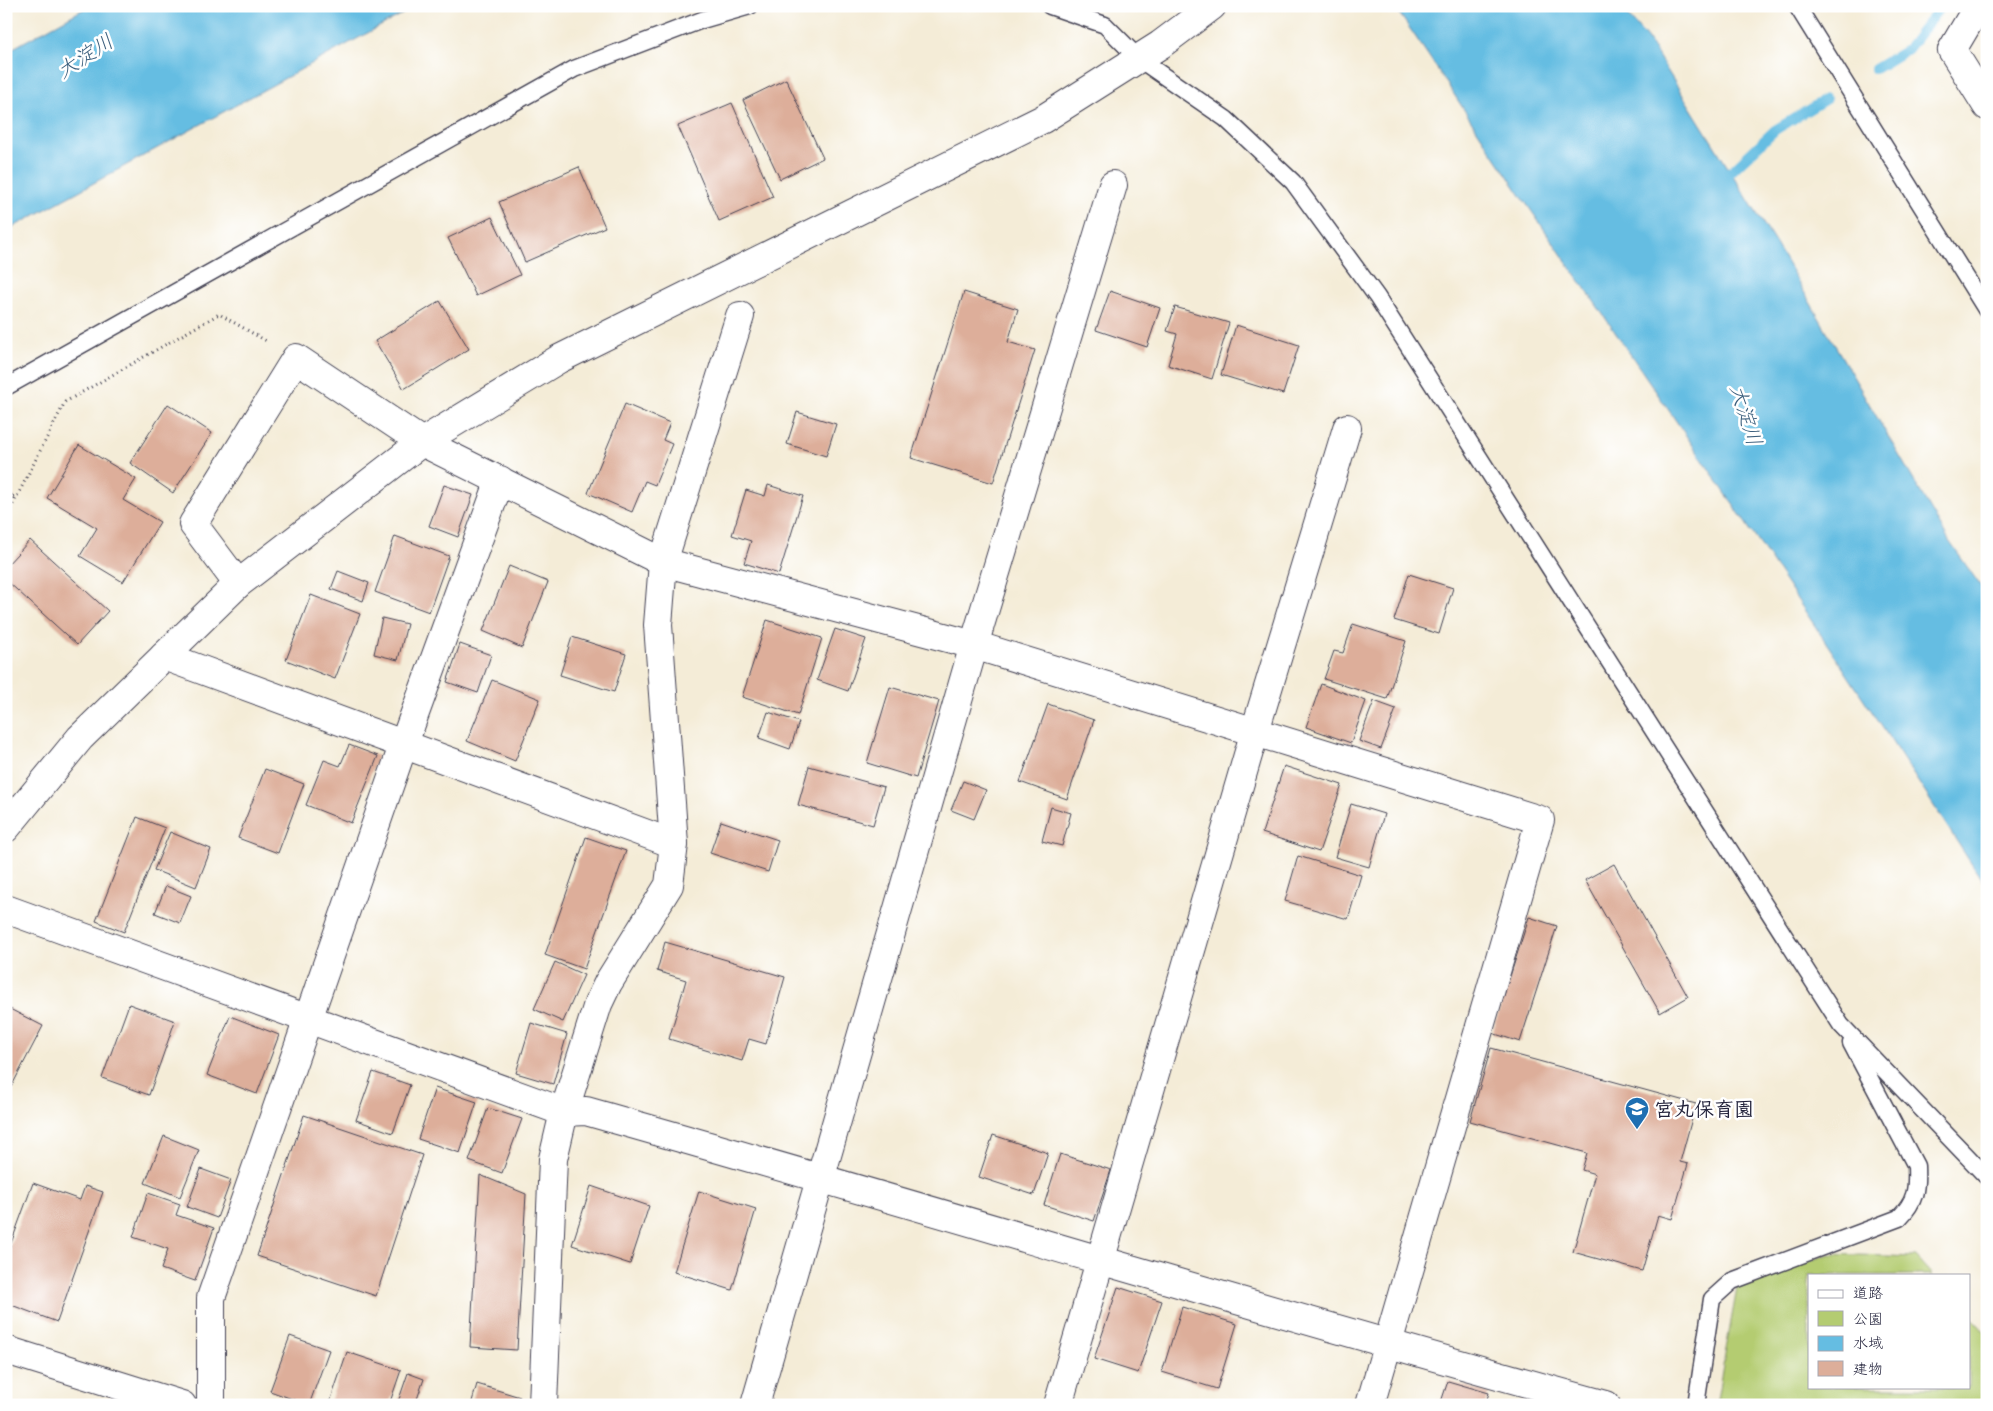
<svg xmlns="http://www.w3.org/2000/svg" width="1993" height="1411" font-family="Caveat,'Klee One',sans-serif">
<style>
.green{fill:#b4cc71;stroke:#6b7756}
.water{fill:#65bde2;stroke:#44708e}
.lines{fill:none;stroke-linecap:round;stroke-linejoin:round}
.stream{stroke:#65bde2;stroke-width:10}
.building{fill:#ddae9a}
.service-casing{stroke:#424052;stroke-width:19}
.minor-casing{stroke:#424052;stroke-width:30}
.tertiary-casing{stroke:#424052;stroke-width:30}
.path{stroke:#424052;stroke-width:3;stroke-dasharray:1 4;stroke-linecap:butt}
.service{stroke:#fff;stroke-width:16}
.minor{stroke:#fff;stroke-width:28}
.tertiary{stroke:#fff;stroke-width:28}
.labels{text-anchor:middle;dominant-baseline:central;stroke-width:5;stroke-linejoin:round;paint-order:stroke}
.poi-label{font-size:20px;font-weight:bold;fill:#22223b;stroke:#fff;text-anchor:start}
.water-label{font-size:21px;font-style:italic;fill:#3d607e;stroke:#fff}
</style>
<rect width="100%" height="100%" fill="#fff"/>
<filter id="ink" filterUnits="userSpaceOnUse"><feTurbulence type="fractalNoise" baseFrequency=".02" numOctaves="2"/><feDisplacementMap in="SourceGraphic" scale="10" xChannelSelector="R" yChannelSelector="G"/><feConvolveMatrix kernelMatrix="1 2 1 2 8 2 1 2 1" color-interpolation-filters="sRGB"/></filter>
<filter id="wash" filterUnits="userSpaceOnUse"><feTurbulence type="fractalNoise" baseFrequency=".0096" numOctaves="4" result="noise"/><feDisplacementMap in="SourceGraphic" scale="20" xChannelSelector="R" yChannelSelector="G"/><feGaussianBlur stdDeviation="1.12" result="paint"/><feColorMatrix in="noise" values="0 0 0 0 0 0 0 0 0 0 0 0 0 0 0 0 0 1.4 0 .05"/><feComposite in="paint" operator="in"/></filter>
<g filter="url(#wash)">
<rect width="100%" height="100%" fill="#f4ecd7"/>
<polygon class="green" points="1829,1254 1916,1257 1932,1275 1809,1275 1809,1387 1969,1387 1969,1315 1987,1334 1987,1405 1716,1405 1737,1288"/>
<g class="water">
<polygon points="89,6 417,6 6,231 6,52"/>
<path d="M 1394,6 L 1619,6 L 1647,38 L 1779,249 L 1949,541 L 1987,595 L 1987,888 C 1842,662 1690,440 1537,219 C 1488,149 1444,76 1394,6 Z"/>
</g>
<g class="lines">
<g class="stream">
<polyline points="1875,69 1908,49 1941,6"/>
<polyline points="1721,181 1775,130 1826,99"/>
</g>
</g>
<g id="blocks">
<g class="building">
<polygon points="786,79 823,158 780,179 743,100"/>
<polygon points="732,103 773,197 719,221 678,126"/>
<polygon points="579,167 605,227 525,262 499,202"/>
<polygon points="492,217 520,275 476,296 448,238"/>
<polygon points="1110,291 1160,308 1147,347 1096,330"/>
<polygon points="964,292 1018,309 1008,342 1035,350 993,483 911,458"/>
<polygon points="440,301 469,349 404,389 375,341"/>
<polygon points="1175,307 1229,323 1212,379 1168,365 1177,334 1167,331"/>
<polygon points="1236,325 1299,345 1283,394 1221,375"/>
<polygon points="168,404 212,433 173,493 130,463"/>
<polygon points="625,404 670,423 663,440 672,444 655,485 645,481 632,512 588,493"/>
<polygon points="797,412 836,424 826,456 787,444"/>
<polygon points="79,445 136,479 123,500 160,522 123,582 80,556 97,528 47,498"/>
<polygon points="444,485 473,495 458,537 429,526"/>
<polygon points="768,485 803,496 779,574 744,563 751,541 732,535 746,490 765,496"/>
<polygon points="6,491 14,496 6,508"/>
<polygon points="395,536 449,556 429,612 375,592"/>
<polygon points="30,540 108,611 77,645 6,580 6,566"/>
<polygon points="509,566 548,582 522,648 483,631"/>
<polygon points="338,571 369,583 363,601 331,589"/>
<polygon points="1409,574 1453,588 1439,634 1394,620"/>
<polygon points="311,595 360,614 335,679 286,660"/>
<polygon points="382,618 407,624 398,660 374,654"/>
<polygon points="767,620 822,638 798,715 742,697"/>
<polygon points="1353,624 1406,641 1387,699 1324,679 1334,651 1343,653"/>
<polygon points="835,629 866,639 848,691 817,680"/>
<polygon points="572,637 626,654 614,692 560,675"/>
<polygon points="460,644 491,655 478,693 447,682"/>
<polygon points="492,680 540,699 515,761 467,741"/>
<polygon points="1321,684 1366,701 1351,743 1306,727"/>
<polygon points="890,687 939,701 916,778 867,763"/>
<polygon points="1374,701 1396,709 1381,749 1359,741"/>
<polygon points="1048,704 1094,720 1067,799 1020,782"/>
<polygon points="768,712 799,722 790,749 759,738"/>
<polygon points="349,745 378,756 351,823 306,805 324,760 340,766"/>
<polygon points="809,766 884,787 873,825 798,805"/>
<polygon points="1284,766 1342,785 1319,852 1262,833"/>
<polygon points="265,769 304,784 278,853 238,838"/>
<polygon points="963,781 986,790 974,819 951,810"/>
<polygon points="1351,804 1384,814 1369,867 1335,857"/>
<polygon points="1051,807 1071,813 1062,846 1042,841"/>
<polygon points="137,817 165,828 124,932 96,921"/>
<polygon points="721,821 778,840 768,872 710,853"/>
<polygon points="170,832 211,849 196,887 154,870"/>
<polygon points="586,837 626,851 584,969 545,955"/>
<polygon points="1298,856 1361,875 1348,919 1285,901"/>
<polygon points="1614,864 1688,997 1660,1013 1585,880"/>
<polygon points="166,886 191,896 180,923 155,913"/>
<polygon points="1529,917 1557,926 1520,1042 1492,1033"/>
<polygon points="665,942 785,977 766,1044 749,1039 742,1061 669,1039 686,980 657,971"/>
<polygon points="555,962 584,975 563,1022 534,1009"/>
<polygon points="129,1004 175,1021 149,1095 102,1078"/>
<polygon points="6,1007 43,1026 6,1097"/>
<polygon points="230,1016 279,1035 257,1094 207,1075"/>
<polygon points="531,1023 567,1034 553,1084 516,1073"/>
<polygon points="1491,1048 1696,1104 1680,1162 1688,1164 1672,1219 1658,1215 1642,1271 1573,1252 1595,1174 1582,1170 1587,1153 1470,1121"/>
<polygon points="373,1072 410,1085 393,1133 356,1120"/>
<polygon points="435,1088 477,1102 460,1153 418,1139"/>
<polygon points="488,1108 522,1119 502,1173 469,1161"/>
<polygon points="304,1115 422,1155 376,1296 257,1256"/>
<polygon points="993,1135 1048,1153 1034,1195 979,1177"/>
<polygon points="164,1136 199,1150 180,1197 145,1183"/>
<polygon points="1060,1154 1111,1170 1094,1221 1044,1205"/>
<polygon points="201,1169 231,1180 217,1218 187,1207"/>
<polygon points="480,1175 526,1194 517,1350 470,1347"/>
<polygon points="33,1183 80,1200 85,1186 103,1192 57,1322 6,1303 6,1257"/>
<polygon points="591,1186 649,1206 630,1264 572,1245"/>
<polygon points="699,1191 756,1209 732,1290 674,1272"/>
<polygon points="148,1193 180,1204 176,1215 214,1228 195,1281 161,1269 168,1249 133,1237"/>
<polygon points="1118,1287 1162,1301 1138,1373 1094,1359"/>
<polygon points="1182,1307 1237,1324 1217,1389 1162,1372"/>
<polygon points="290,1336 329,1350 309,1405 270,1391"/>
<polygon points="347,1352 401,1370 389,1405 329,1405"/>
<polygon points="408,1373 424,1379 415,1405 397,1405"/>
<polygon points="1448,1381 1489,1393 1485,1405 1440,1405"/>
<polygon points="477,1384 520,1397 520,1405 471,1405"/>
</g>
</g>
</g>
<g filter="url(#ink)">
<use href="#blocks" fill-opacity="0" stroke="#424052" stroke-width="1"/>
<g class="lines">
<defs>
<g id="service">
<polyline points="1050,6 1105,25 1139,59 1226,119 1293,182 1377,297 1841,1025 1987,1177"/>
<polyline points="1797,6 1987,311"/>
<polyline points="6,387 574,69 702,20 750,6"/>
<path d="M 1696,1405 L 1712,1299 L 1732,1281 L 1899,1218 C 1916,1201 1917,1189 1916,1166 L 1851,1043"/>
</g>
<g id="minor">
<polyline points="1978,6 1952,50 1987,106"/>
<polyline points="238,584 193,524 296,358 422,442 663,562 974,645 1540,820 1370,1405"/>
<polyline points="164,656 674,844"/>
<path d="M 6,909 L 564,1112 L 586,1111 C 926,1207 1264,1311 1606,1405"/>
<polyline points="211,1405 211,1298 403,746 500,480"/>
<polyline points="543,1405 553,1159 564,1112 598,1004 608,983 669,885 674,844 658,625 663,562 740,316"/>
<polyline points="755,1405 974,645 1113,185"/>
<polyline points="1058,1405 1255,731 1347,428"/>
</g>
<g id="tertiary">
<polyline points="6,828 80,738 238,584 422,442 559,359 1043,119 1160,45 1212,6"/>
<polyline points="6,1350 182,1405"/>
</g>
</defs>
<use href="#service" class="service-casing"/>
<use href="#minor" class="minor-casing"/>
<use href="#tertiary" class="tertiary-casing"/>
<polyline class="path" points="6,518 65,402 219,314 268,342"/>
<use href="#service" class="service"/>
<use href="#minor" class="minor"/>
<use href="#tertiary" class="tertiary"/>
</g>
</g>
<defs>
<symbol id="school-pin" viewBox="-11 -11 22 30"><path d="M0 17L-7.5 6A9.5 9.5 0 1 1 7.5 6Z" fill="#1f6fb2" stroke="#fff"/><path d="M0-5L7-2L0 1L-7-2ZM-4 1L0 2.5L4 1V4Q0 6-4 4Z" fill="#fff"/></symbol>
</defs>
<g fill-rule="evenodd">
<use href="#school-pin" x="1623" y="1095" width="28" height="38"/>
</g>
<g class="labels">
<g class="poi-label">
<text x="1654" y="1109">宮丸保育園</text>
</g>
<g class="water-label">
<text transform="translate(85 56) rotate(-33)">大淀川</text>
<text transform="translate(1746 415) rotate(73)">大淀川</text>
</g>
</g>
<rect width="1993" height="1411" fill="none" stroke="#fff" stroke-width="25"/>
<rect x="1808" y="1274" width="162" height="115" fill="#ffffff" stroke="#a7a7b1"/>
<rect x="1818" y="1290" width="25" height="8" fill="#ffffff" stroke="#a7a7b1"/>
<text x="1853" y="1298" font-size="15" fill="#22223b">道路</text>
<rect x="1818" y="1311" width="25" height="15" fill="#b4cc71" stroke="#a7a7b1"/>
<text x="1853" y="1324" font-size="15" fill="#22223b">公園</text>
<rect x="1818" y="1336" width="25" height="15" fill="#65bde2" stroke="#a7a7b1"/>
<text x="1853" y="1348" font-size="15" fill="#22223b">水域</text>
<rect x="1818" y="1361" width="25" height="15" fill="#ddae9a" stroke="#a7a7b1"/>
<text x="1853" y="1374" font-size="15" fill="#22223b">建物</text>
</svg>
